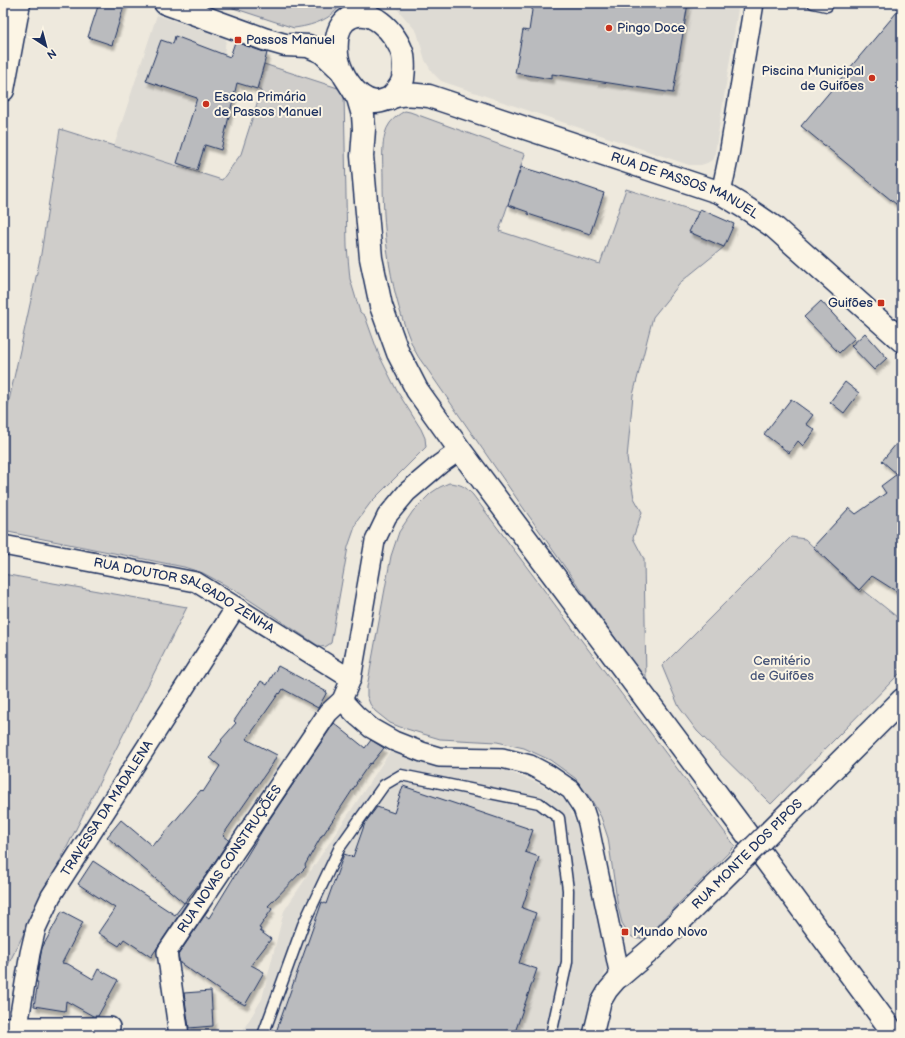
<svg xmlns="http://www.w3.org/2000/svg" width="905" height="1038" font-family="'Balsamiq Sans',sans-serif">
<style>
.built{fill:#dedbd4}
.green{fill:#cfcdca;stroke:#757e94}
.building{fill:#babbbe;stroke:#1b2f5e;filter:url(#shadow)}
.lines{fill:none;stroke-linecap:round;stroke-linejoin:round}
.lane-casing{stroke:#1b2f5e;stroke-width:13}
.street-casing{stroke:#1b2f5e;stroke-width:22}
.secondary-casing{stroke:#1b2f5e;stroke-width:25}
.highway-casing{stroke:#1b2f5e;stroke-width:25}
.lane{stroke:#fcf5e5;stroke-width:10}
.street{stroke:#fcf5e5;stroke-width:19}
.secondary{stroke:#fcf5e5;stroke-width:22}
.highway{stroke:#fcf5e5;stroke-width:22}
.secondary-bridge-casing{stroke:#1b2f5e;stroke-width:25;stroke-linecap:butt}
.secondary-bridge{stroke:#fcf5e5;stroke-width:22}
.poi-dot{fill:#c8321e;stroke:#fcf5e5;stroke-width:1.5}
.labels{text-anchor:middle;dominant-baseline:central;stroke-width:4;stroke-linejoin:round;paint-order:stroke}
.poi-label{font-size:13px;fill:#1b2f5e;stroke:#fcf5e5;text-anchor:start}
.street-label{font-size:13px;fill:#1b2f5e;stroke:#fcf5e5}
.park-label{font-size:13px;fill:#485679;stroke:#fcf5e5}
</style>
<defs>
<filter id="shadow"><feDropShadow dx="2.5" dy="4.5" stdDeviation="1" flood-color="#0004"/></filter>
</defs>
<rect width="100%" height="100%" fill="#eee9dd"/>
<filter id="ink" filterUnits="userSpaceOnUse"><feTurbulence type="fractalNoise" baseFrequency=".025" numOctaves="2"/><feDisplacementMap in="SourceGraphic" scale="8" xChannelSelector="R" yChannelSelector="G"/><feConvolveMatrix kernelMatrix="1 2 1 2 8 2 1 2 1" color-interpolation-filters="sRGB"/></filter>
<g filter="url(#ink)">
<g class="built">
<polygon points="392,3 739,3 714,159 707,163 701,165 689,165 441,81 432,72 425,60 417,32"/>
<polygon points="157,15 226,38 217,118 199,172 114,146"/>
<polygon points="390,752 437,765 499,768 538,783 565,800 589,851 609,963 594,1000 585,1035 240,1035 262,999 284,911"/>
</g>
<g class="green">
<path d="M 218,3 L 341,3 C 333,20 310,26 294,28 Z"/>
<polygon points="264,64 341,89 344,94 347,247 350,279 360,312 365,316 379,355 397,391 421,429 425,438 426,447 371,502 357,521 348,547 331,643 325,647 317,645 236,591 203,573 184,567 3,531 3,428 41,254 60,129 222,180 241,154 261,91 257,89"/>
<path d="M 405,111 L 410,112 L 525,154 L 499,231 L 600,264 L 626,189 L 698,212 L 690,232 L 724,247 L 682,281 L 653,317 L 633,395 L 627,458 L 634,498 L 642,512 L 633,538 L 644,559 L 646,681 C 590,603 534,524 479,444 C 464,422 449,401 434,379 C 428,369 419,360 414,349 C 390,295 383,236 383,178 C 383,162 380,136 390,123 C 394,118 399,114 405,111 Z"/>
<path d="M 449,483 C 461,484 465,486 473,495 L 735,846 L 646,937 L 638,939 L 632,937 L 627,931 L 622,923 L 618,907 L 608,838 L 601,817 L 591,799 L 575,778 L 550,760 L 524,748 L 497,742 L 440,739 L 400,727 L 390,723 L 375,711 L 370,704 L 367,696 L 367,687 L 391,556 L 399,532 L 413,511 L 431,493 L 440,487 Z"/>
<polygon points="791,537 805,539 860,592 862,589 902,621 902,671 771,804 697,731 679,707 662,666"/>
<polygon points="3,574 187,607 3,975"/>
</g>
<g class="building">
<polygon points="99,3 125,3 112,45 88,37"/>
<polygon points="533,3 688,3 673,93 552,74 552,79 515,73 523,30 529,31"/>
<polygon points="902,6 902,209 801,126"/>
<polygon points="175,36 230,57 235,42 267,53 257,89 237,83 221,150 205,145 197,170 177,163 197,98 146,81 161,40 173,44"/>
<polygon points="521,167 541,173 542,172 604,193 590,234 528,214 528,212 508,205"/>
<polygon points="700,209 734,224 724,247 689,232"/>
<polygon points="821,301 855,338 839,353 804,317"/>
<polygon points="865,333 887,358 874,370 851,346"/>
<polygon points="845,382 859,393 844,413 830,402"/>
<polygon points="791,399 813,415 806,424 815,430 803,446 798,441 789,453 764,434"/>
<polygon points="902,437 902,595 872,576 859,590 813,547 849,508 856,514 886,493 881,486 897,474 882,461"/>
<polygon points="278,666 327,692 318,708 283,689 280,694 279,693 254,729 246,739 277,755 273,763 223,835 229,840 207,874 184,903 107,837 121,820 152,846 156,841 157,842 201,790 203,792 220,766 210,758 222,741 221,740 236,723 234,721 261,681 267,685"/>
<polygon points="334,723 365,748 371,740 384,748 371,764 370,763 356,783 357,783 323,835 322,835 305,865 306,867 268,906 272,909 259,928 261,929 260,931 271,939 251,965 264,972 245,1005 226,995 180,963 178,955 205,915 209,918 265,826"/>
<polygon points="403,786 533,830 525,852 539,857 522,908 536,913 519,963 537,969 514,1035 275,1035 322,902 326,904 344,854 353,857 365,823 377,807 394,813"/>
<polygon points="93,861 175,915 185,902 187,903 151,957 124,939 119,946 98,933 115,908 78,884"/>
<polygon points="62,911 83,922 62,963 68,964 93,979 98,969 118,980 98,1016 93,1016 66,1001 65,1011 34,1006 38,982 36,982 42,948"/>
<polygon points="211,991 213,1026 189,1028 184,993"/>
</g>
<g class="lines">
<defs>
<g id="lane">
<polyline points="813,3 827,6"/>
<polyline points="263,1035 303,925 340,847 384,785 401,775 539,803 559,818 568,890 567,962 551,1035"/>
</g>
<g id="street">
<polyline points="721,193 729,155 754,3"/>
<path id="s1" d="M 3,545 L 196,582 L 351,679"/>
<polyline points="342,700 356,715 371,728 394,741 422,752 439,757 502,758 530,765 549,775 571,790 583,808 588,823 620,976 608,990 601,1002 593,1035"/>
<path id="s2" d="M 18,1026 L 30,953 L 36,928 L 51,896 L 236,607"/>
<polyline points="3,1027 110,1027"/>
<path id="s3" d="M 179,1035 L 167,952 L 328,713 L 342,700 L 351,679 L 375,541 L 387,516 L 407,492 L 440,464 L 460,450"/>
</g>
<g id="secondary">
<polyline points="165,3 264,39 285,45 308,46 322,52 341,70"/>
<polyline points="351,86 358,98 363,115 364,129 362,156 371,258 381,306 398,353 417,390 460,450 740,825 895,1035"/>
<path id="s4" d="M 389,99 C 395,93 401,87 403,79 C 404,71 404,62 403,55 C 397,33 368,1 345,21 C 336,30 336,43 337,55 C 340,73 355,99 375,102 C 382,102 389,98 396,96 C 407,93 417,95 429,96 L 721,193 L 749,210 L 774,227 L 902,341"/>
<polyline points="866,736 902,700"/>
<polyline points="620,976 653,948"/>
</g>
<polyline id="highway" points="3,90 19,3"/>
</defs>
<use href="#lane" class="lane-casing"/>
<use href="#street" class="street-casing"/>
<use href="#secondary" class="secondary-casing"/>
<use href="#highway" class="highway-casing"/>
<use href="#lane" class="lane"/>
<use href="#street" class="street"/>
<use href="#secondary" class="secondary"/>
<use href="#highway" class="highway"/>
<defs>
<g id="secondary-bridge">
<path id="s5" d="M 653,948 L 866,736"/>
</g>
</defs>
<use href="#secondary-bridge" class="secondary-bridge-casing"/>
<use href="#secondary-bridge" class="secondary-bridge"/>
</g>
</g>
<g class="poi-dot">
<circle cx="609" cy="28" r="4"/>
<rect x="234" y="36" width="8" height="8" rx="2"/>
<circle cx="872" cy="78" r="4"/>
<circle cx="206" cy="104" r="4"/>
<rect x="877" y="299" width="8" height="8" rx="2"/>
<rect x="621" y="928" width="8" height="8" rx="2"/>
</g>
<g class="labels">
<g class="poi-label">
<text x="617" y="28">Pingo Doce</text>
<text x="246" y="40">Passos Manuel</text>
<text x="864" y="71" text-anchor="end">Piscina Municipal<tspan x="864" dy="15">de Guifões</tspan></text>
<text x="214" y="97">Escola Primária<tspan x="214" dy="15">de Passos Manuel</tspan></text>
<text x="873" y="303" text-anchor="end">Guifões</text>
<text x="633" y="932">Mundo Novo</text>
</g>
<g class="street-label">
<text stroke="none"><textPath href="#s4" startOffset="554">RUA DE PASSOS MANUEL</textPath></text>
<text stroke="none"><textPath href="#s1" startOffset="190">RUA DOUTOR SALGADO ZENHA</textPath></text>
<text stroke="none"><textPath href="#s2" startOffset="239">TRAVESSA DA MADALENA</textPath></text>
<text stroke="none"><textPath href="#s5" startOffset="133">RUA MONTE DOS PIPOS</textPath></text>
<text stroke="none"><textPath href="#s3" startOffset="196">RUA NOVAS CONSTRUÇÕES</textPath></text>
</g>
<g class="park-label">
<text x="782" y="661">Cemitério<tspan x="782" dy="15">de Guifões</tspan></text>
</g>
</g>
<rect width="905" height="1038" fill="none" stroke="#fcf5e5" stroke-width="16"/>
<rect x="8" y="8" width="889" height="1022" fill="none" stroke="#1b2f5e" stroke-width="1.5" filter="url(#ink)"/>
<g transform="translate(46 46) rotate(144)" stroke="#fcf5e5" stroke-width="3" paint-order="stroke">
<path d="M0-3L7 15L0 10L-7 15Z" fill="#1b2f5e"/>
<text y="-6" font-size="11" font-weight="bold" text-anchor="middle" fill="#1b2f5e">N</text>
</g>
</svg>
